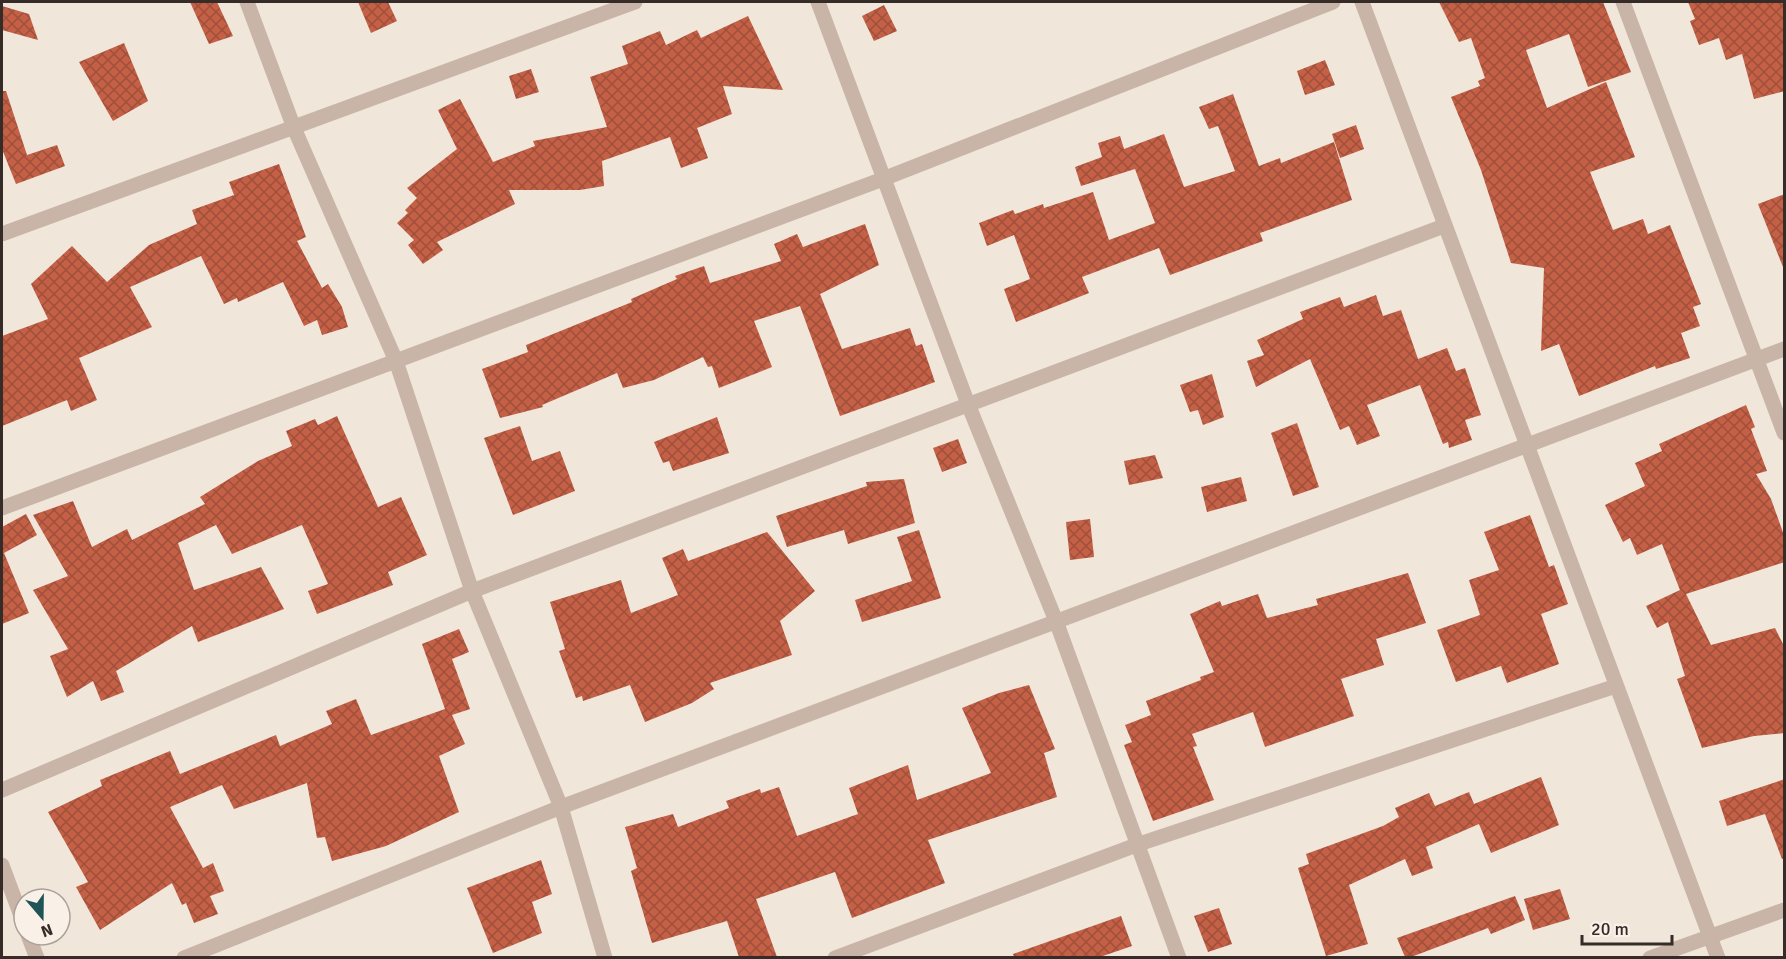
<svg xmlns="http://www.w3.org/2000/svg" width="1786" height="959" font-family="Signika,sans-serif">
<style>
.building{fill:url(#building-cross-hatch)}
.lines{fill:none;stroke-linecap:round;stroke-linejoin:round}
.minor{stroke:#c9b5a7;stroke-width:15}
</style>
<defs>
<pattern id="building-cross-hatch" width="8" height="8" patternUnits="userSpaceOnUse" patternTransform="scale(1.5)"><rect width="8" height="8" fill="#c46046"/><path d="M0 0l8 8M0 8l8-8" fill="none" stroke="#a04f3a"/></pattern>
</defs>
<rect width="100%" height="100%" fill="#f1e6da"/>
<g class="building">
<polygon points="190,2 217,2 233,36 209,44"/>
<polygon points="358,2 388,2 397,21 371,33"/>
<polygon points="1439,2 1603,2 1631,72 1588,87 1569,34 1526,50 1547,108 1606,82 1635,157 1590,172 1613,230 1643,219 1648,234 1670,225 1701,304 1693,307 1700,326 1681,333 1690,358 1656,369 1655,366 1579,396 1559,344 1541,351 1544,268 1511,263 1481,170 1451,97 1480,86 1478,81 1485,78 1471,38 1459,42"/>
<polygon points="1688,2 1785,2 1785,91 1754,99 1742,54 1726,60 1719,38 1699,45 1690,21 1695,19"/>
<polygon points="884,5 897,31 874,41 862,16"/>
<polygon points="2,6 29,14 38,40 2,30"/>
<polygon points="748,16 783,90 723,86 732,114 697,128 708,158 681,168 670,137 602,161 604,186 580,190 509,190 515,204 437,242 443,250 423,264 408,245 414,240 397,223 408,213 405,210 417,198 407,188 457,149 438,110 460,99 493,162 535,146 533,141 607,127 590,77 628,64 622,46 660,31 666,45 697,30 701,38"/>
<polygon points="124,43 148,101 113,121 79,62"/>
<polygon points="1325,60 1335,85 1305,95 1297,71"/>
<polygon points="531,69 539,92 516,99 509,76"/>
<polygon points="2,91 6,91 27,155 57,145 65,166 16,184 2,149"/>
<polygon points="1233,94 1259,166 1280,158 1281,163 1334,142 1352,200 1260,233 1263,241 1170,275 1159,248 1082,277 1089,293 1016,322 1004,289 1030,279 1014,235 987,246 979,223 1013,210 1015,214 1043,204 1044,208 1093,192 1109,240 1155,223 1135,169 1081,186 1075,167 1102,157 1098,143 1120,136 1124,149 1164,134 1184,187 1235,171 1218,126 1209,129 1199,107"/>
<polygon points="1356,125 1364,149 1340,158 1332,134"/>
<polygon points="279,164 306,237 297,241 322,288 328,284 342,307 348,327 322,335 317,320 304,326 283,282 238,302 237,298 224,304 201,256 130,287 152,327 79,358 97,400 71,411 67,400 2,426 2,336 48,319 31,284 72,246 107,282 149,245 197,224 192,210 234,195 229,182"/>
<polygon points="1785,194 1785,267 1783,267 1758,204"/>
<polygon points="865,224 879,265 820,294 842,349 910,328 916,346 922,344 935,382 840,416 800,306 754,321 772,367 719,388 712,366 708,367 703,357 654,380 623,388 617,373 542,405 543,407 500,418 482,369 528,352 526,345 632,302 631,299 677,279 675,276 704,266 710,283 781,261 774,244 797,234 803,247"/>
<polygon points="1376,295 1383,316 1401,310 1418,359 1447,348 1456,371 1465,368 1481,415 1465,420 1472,440 1449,448 1448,442 1443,444 1420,385 1367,405 1380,436 1357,445 1349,426 1340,430 1310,359 1256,387 1247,361 1264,355 1257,340 1303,319 1300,312 1340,297 1344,307"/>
<polygon points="1212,374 1224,417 1203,425 1198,410 1190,412 1180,385"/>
<polygon points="1746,405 1755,427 1751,429 1767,471 1756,474 1771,499 1785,538 1785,562 1686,594 1711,645 1775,628 1785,648 1785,733 1754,736 1702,748 1677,679 1685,676 1668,622 1657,628 1646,606 1680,590 1662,544 1637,555 1630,538 1623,542 1605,505 1645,486 1635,463 1662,451 1659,444"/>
<polygon points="337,416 378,507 401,497 427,555 388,572 393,585 317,614 308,591 328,584 302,525 232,554 216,525 178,543 194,590 261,567 284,609 198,642 192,626 116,671 124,692 101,701 93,681 67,697 50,656 68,649 33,590 68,576 33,515 73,501 92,547 127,529 132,540 205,504 200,497 258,461 292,446 286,431 315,419 318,425"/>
<polygon points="717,417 729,453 673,471 669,461 663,463 654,442"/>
<polygon points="1297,423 1319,487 1293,496 1271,433"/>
<polygon points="520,426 532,461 560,451 575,491 513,515 484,438"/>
<polygon points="958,439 967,463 942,472 933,448"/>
<polygon points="1155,455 1163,478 1129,485 1124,461"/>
<polygon points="1241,477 1247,501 1207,512 1201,487"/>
<polygon points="904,479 915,523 848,544 844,530 787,547 776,516 867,486 866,482"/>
<polygon points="26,514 37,535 4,553 29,613 2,624 2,527"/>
<polygon points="1530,515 1549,567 1554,565 1568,604 1541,614 1559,664 1507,683 1501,666 1456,682 1437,630 1480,615 1469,580 1499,570 1484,532"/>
<polygon points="1090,519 1094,557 1070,560 1066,522"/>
<polygon points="919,530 941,598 862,622 855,600 912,581 897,537"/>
<polygon points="767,532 815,591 780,621 792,655 710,683 714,689 692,703 645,722 630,685 583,701 582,696 576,698 559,651 565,649 550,602 621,580 631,613 678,595 662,558 683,549 688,561"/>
<polygon points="1408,573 1426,623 1376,639 1384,665 1341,679 1354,716 1265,747 1253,712 1192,734 1197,746 1193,747 1214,800 1153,821 1124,745 1132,742 1125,725 1151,715 1146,701 1201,680 1200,677 1214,672 1190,614 1220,601 1222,606 1258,594 1267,618 1318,605 1316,599"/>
<polygon points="459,629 469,652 452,659 470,709 452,715 465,744 439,756 459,812 386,846 332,861 325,837 317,838 307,783 234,809 222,785 170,807 203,868 213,863 224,891 210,896 218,914 194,923 186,903 182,905 172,883 100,930 76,887 88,882 48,812 102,786 100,780 170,751 180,774 276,735 280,746 332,724 326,711 356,699 371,735 445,709 422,644"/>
<polygon points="1029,685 1055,749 1044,753 1057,797 928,840 945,883 852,918 835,872 756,899 777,957 739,957 727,921 652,943 631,871 637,868 625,827 673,814 678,827 729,808 726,801 760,789 761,793 779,787 797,836 858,814 849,788 908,765 917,800 991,773 962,708 999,693"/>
<polygon points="1541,777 1559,825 1491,853 1479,824 1426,847 1433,868 1412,876 1405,859 1349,885 1368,944 1326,956 1298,868 1309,864 1306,854 1383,826 1399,817 1395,808 1429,793 1435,806 1469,792 1474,804"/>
<polygon points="1785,779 1785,858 1782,859 1765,814 1727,826 1719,801"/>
<polygon points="541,860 552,894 532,902 542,933 493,953 467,888"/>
<polygon points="1560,889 1570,919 1533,930 1524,899"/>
<polygon points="1515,896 1525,920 1491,934 1488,928 1411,957 1405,957 1397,938"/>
<polygon points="1219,908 1232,944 1208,952 1194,916"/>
<polygon points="1121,916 1132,946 1100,957 1014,957 1013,954"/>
</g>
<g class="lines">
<g class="minor">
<polyline points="247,2 294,128 396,361 472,591 561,807 605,958"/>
<polyline points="818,2 968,404 1056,621 1179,958"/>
<polyline points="1362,2 1718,958"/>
<polyline points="1623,2 1784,433"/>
<polyline points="2,234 635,2"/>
<polyline points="2,508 883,179 1333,2"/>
<polyline points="2,790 472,591 1444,226"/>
<polyline points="2,865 24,924"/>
<polyline points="28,935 37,958"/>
<polyline points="184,958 561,807 1784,349"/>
<polyline points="835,958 1139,844 1616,686"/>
<polyline points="1650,958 1784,910"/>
</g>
</g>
<rect width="1786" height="959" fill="none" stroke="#352b27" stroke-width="6"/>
<g transform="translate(42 917) rotate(160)"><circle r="28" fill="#f9f0e7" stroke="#aba19a" stroke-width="1.5"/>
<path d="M0-4.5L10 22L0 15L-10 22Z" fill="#1e5456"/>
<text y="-9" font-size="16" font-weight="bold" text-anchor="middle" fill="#352b27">N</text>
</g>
<path d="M1582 935v9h90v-9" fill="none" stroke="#352b27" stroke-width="3"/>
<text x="1591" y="935" font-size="18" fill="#352b27" stroke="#f9f0e7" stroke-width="4.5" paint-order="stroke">20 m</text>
</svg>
